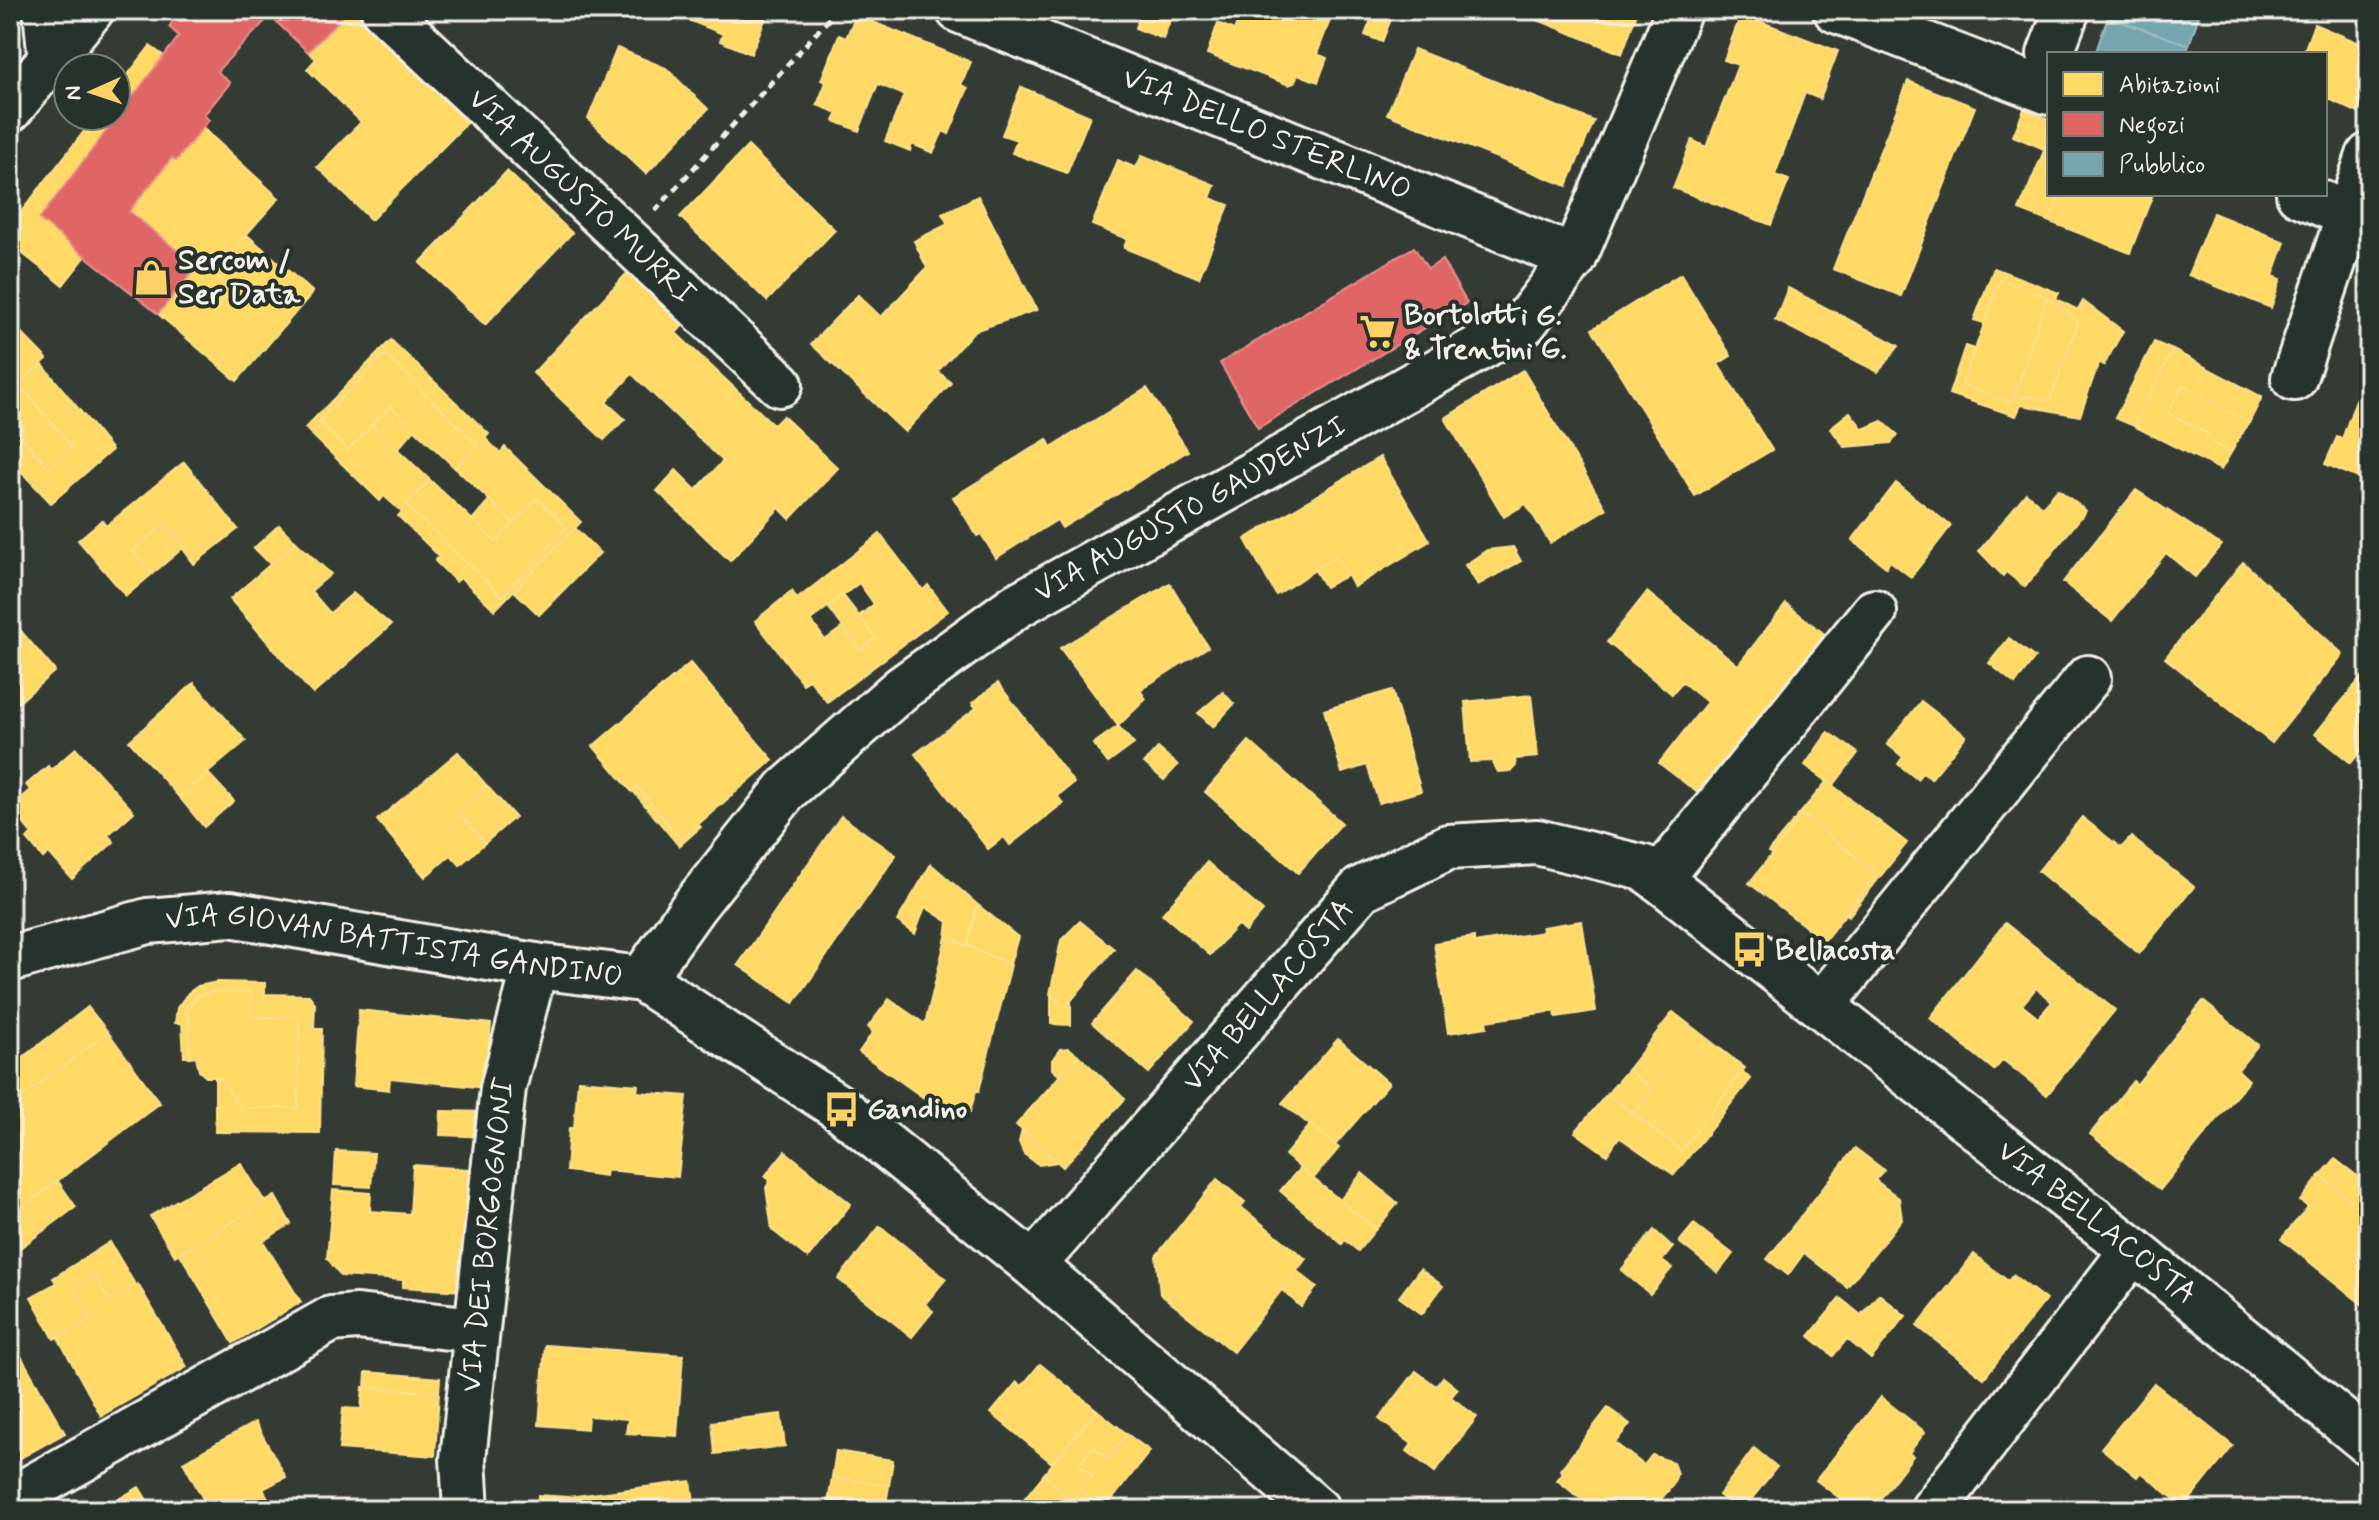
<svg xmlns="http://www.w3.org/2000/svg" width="2379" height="1520" font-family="Mynerve,sans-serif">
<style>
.homes{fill:#ffd966;stroke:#fce08d;stroke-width:2;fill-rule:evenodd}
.shops{fill:#e06666;stroke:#e6908d;stroke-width:2}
.public{fill:#76a5af;stroke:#9cbcc0;stroke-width:2}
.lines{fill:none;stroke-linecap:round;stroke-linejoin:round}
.minor-casing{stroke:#f4f1e8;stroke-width:50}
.tertiary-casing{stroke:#f4f1e8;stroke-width:50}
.primary-casing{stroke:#f4f1e8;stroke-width:50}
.path{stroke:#f4f1e8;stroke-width:5;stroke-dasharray:8 6;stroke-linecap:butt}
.minor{stroke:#26332d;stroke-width:44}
.tertiary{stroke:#26332d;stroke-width:44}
.primary{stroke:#26332d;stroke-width:44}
.labels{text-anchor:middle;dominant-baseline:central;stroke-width:8;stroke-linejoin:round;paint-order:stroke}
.street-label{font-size:30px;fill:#f4f1e8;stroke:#26332d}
.poi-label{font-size:30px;font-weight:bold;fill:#f4f1e8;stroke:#26332d;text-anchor:start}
</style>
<rect width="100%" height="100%" fill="#333b34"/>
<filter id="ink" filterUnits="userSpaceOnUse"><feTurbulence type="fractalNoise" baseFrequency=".0125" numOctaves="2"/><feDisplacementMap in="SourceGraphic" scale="16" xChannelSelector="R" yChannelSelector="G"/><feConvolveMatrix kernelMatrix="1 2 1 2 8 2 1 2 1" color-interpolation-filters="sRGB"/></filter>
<g filter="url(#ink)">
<g class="homes">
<polygon points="349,10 359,10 470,120 371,220 317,167 361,122 307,69 316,59 308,52"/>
<polygon points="644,10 769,10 751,54 720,41 723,34 669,12 666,19"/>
<polygon points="1142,10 1174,10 1163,39 1135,28"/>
<polygon points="1242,10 1334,10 1317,54 1327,58 1318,82 1298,74 1294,83 1289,85 1207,54 1218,23 1234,30"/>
<polygon points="1513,10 1638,10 1622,54"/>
<polygon points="1374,12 1391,19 1382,42 1365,35"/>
<polygon points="1741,14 1838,51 1820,99 1805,93 1775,175 1789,180 1771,225 1673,188 1692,140 1706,147 1738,65 1724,60"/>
<polygon points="856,15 971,62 961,85 968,88 949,134 943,131 933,153 912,144 910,151 885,141 904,95 878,84 859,131 834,121 838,113 817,105 826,82 821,80 839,35 846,38"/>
<polygon points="2314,24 2369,47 2369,67 2360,88 2367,91 2358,113 2325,97 2325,54 2303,54"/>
<polygon points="150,46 164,56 39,219 86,256 63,285 10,244 10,226 96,116 116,116 116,90"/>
<polygon points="617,48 666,68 708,109 646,174 588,119"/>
<polygon points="1414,49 1594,121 1567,186 1387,114"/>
<polygon points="1908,81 1975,107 1901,296 1833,269"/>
<polygon points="1021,87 1090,116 1067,173 1012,153 1017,140 1002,135"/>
<polygon points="2024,109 2049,120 2044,149 2013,136"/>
<polygon points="203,128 279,198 212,273 182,248 178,251 129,211 172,158 176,161"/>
<polygon points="2049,139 2049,194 2060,194 2050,222 2019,210"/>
<polygon points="748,146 835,230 767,301 680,217"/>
<polygon points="1142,155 1215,185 1210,198 1229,205 1199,278 1124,248 1127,239 1092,225 1118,160 1136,168"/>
<polygon points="507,171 572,233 485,325 420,263"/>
<polygon points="2060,194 2153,194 2130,253 2050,222"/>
<polygon points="978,196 1037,310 974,331 938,371 951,383 905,432 811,344 858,295 881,317 927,268 914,241 948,224 942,214"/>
<polygon points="2213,213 2285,242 2273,276 2281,279 2271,308 2188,275"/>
<polygon points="246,234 313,292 237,381 158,314 182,287 213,313 233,290 212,273"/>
<polygon points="200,263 233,290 213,313 182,287"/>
<polygon points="1994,268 2059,293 2056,299 2078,310 2083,301 2123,331 2104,365 2099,362 2080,416 2021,405 2016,416 1949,394 1965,346 1974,349 1962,385 2012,402 2015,395 2050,400 2078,322 2047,297 2000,280 1984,323 1974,320"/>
<polygon points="631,269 686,322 676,333 774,425 783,416 838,468 790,519 779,508 730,561 657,491 676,470 696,490 723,461 632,374 606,402 625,419 604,440 533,373"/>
<polygon points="1681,274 1731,356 1718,364 1772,450 1695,496 1592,329"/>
<polygon points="2000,280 2047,297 2012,402 1962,385"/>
<polygon points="1788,288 1884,338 1899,346 1878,372 1775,320"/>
<polygon points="2047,297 2078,322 2050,400 2015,395"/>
<polygon points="10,321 47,359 19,384 25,391 10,405"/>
<path d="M 391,340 L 489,434 L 485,438 L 500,453 L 505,447 L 581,522 L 495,610 L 461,578 L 456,582 L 435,561 L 439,556 L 398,516 L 402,512 L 384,496 L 380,501 L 305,428 ZM 385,354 L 477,444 L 455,468 L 514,523 L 537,498 L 567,527 L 502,596 L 406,505 L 430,480 L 372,425 L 348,450 L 319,421 Z"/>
<polygon points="2154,342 2173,350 2134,426 2115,418"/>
<polygon points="2173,350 2262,397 2249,423 2183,385 2168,413 2210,435 2207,439 2229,453 2235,446 2221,470 2134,426"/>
<polygon points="385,354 477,444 455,468 390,406 348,450 319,421"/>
<polygon points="42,364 112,450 51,503 10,460 10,411 24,427 18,433 49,468 73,448 19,384"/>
<polygon points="1523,370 1606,509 1550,543 1526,504 1504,517 1445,418"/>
<polygon points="2183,385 2249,423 2229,453 2207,439 2210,435 2168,413"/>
<polygon points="1147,388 1188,451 1062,528 1057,520 996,558 981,534 977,536 953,497 1047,439 1051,447"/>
<polygon points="25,391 73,448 49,468 18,433 24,427 10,411 10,405"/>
<polygon points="2358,394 2369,398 2369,472 2365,481 2325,464 2337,437 2342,439"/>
<polygon points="390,406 415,429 397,450 372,425"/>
<polygon points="1850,412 1863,429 1882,421 1898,435 1891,443 1845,447 1830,428"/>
<polygon points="1380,457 1430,541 1354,587 1337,556 1276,595 1245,539"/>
<polygon points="184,462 238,529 194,564 165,524 133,551 152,574 126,596 78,540 102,520 106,526"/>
<polygon points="430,480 496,542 537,498 567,527 502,596 406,505"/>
<polygon points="1896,483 1951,526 1911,577 1890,561 1886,567 1852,540"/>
<polygon points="2058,489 2086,511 2025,587 2006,572 2003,576 1979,551 2026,493 2042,507"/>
<polygon points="2136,490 2221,545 2195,577 2166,553 2112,621 2063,582"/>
<polygon points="489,500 514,523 496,542 472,520"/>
<polygon points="165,524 184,547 152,574 133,551"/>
<polygon points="279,525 296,542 270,564 254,548"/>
<polygon points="575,528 600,553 539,615 514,591"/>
<path d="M 880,534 L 923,590 L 928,585 L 948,611 L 827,702 L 809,679 L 803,684 L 755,621 L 792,591 L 797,599 ZM 859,583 L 874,604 L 859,616 L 876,638 L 860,650 L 843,627 L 825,640 L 811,620 Z"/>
<polygon points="296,542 331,574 311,591 330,613 353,593 391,625 313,694 230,599"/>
<polygon points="1513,547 1521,561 1478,585 1465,565 1487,550"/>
<polygon points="1337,556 1348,575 1325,587 1314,569"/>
<polygon points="2243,562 2343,654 2272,743 2165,658"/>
<polygon points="1170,583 1208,647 1140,690 1146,699 1118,726 1060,648"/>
<polygon points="1647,592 1738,665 1786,604 1836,643 1711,803 1659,763 1707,702 1682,682 1672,694 1607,642"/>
<polygon points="843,595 876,638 860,650 828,607"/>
<polygon points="10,618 55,671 10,710"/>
<polygon points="2009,638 2035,658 2015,684 1989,663"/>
<polygon points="690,663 773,760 681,839 637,787 632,792 593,746"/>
<polygon points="2369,668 2369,741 2351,763 2315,734"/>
<polygon points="194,683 246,741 179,797 129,741"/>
<polygon points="998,683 1074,783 1057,796 1063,803 1010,845 1004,837 988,849 915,754 976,708 972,703"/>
<polygon points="1392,690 1421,791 1379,803 1367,765 1342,773 1324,710"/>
<polygon points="1223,692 1234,704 1213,727 1198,713"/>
<polygon points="1531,695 1538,757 1515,759 1516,766 1511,771 1498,772 1492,761 1470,762 1465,702"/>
<polygon points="1921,701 1966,736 1931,779 1923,772 1917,779 1898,764 1903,757 1887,744"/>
<polygon points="1118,726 1134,744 1108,763 1093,744"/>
<polygon points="1828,732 1858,753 1833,786 1805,765"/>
<polygon points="1249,741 1342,823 1298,873 1205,792"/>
<polygon points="76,748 134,812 108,835 114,842 72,879 49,853 43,858 27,839 32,834 10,807 30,790 26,785 48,766 51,770"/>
<polygon points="1158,748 1178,765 1164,780 1144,763"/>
<polygon points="458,752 487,786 458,812 485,843 460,865 451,855 425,877 377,820"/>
<polygon points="208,773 234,801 204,827 179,797"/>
<polygon points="1827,781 1907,843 1849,916 1846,914 1877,874 1803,815 1772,854 1768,852"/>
<polygon points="487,786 515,817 485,843 458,812"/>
<polygon points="637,787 681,839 698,824 701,827 679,846 633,791"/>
<polygon points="1803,815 1877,874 1824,941 1749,883"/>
<polygon points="841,816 896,855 794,1003 738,965"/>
<polygon points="2082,817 2121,848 2131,837 2194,887 2139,954 2038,871"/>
<polygon points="1207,862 1263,911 1245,932 1237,925 1210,955 1162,914"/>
<polygon points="931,864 978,905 967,946 946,937 948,922 925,907 915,934 897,921"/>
<polygon points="978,905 1018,937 1010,964 967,946"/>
<polygon points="1080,921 1114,949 1065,1008 1050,994 1061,940"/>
<polygon points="1582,921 1596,1011 1556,1017 1555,1011 1486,1021 1487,1027 1448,1033 1434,943 1474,937 1474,943 1543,932 1542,927"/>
<path d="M 2005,923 L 2115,1010 L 2047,1095 L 2003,1060 L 1994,1070 L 1930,1018 ZM 2036,988 L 2052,1002 L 2038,1018 L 2022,1005 Z"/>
<polygon points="946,937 1011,965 979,1091 976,1091 970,1112 952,1118 859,1052 873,1032 868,1027 889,999 925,1024"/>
<polygon points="1137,971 1194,1021 1149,1073 1092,1023"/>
<polygon points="217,982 265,983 265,994 309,995 315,1003 314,1029 322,1029 320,1133 215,1132 215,1077 220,1077 240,1108 298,1108 299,1017 251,1017 251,991 221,991 199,995 188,1005 184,1013 189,1016 190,1057 184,1057 182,1023 175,1023 177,1008 188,993 198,986"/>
<polygon points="221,991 251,991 251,1017 299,1017 298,1108 240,1108 220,1077 206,1077 199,1071 196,1056 190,1057 189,1016 184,1013 199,995"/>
<polygon points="1051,995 1065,1008 1071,1000 1071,1025 1051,1024"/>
<polygon points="2203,1001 2258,1045 2238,1070 2249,1080 2160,1190 2090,1134 2133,1081 2137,1084"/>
<polygon points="88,1007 108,1032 10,1107 10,1067"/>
<polygon points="359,1010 491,1024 485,1088 390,1078 389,1090 353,1086"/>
<polygon points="1673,1012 1745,1068 1681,1151 1634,1113 1653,1090 1628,1069"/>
<polygon points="108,1032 160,1103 10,1217 10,1107"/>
<polygon points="1338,1039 1389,1083 1335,1145 1282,1103"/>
<polygon points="1069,1048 1078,1055 1060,1076 1052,1069 1052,1060 1060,1049"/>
<polygon points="1078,1055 1125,1099 1063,1167 1016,1125"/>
<polygon points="1628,1069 1653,1090 1634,1113 1607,1094"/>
<polygon points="1742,1072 1751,1079 1674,1175 1619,1137 1607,1155 1575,1132 1607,1094 1681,1151"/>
<polygon points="578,1080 638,1085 637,1092 687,1096 678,1177 606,1170 605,1176 566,1171 569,1128 574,1128"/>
<polygon points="441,1111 490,1112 490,1137 440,1135"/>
<polygon points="1311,1124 1339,1148 1313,1179 1285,1155"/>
<polygon points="1022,1130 1057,1162 1039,1165 1024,1154 1019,1142"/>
<polygon points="1855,1148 1884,1170 1875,1180 1899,1198 1902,1219 1847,1287 1804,1253 1788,1275 1767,1259"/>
<polygon points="336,1151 374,1153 371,1187 334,1185"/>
<polygon points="785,1151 851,1204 808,1258 772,1230 766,1188 770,1180 765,1176"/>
<polygon points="2335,1159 2369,1185 2361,1195 2369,1201 2369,1216 2320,1176"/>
<polygon points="241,1163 265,1202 175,1256 150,1216"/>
<polygon points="413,1165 482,1170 461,1291 403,1287 403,1280 341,1276 327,1258 333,1190 371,1193 370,1211 410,1214"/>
<polygon points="1300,1168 1376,1229 1358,1251 1345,1240 1342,1244 1280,1191"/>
<polygon points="1362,1173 1398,1203 1376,1229 1340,1200"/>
<polygon points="2320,1176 2369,1216 2369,1310 2281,1239 2308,1207 2300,1201"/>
<polygon points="1217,1179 1245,1202 1241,1207 1306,1259 1233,1352 1160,1294 1156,1256"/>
<polygon points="58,1181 76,1207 20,1248 10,1231 10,1217"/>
<polygon points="275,1196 291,1224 263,1241 301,1302 233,1343 180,1254"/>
<polygon points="1694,1224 1733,1254 1718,1273 1679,1242"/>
<polygon points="880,1226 946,1279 925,1304 933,1311 912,1337 838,1279"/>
<polygon points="1654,1230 1673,1247 1662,1261 1672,1268 1650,1294 1621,1270"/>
<polygon points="110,1242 136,1286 109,1301 95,1276 74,1288 91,1319 54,1339 31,1297 56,1283 53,1278"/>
<polygon points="1974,1254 2008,1281 2013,1275 2046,1300 1984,1378 1917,1326"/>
<polygon points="1420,1269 1443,1286 1422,1314 1399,1297"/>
<polygon points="1297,1271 1317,1287 1301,1307 1282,1290"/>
<polygon points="95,1276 109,1301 138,1284 187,1367 101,1416 58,1338 91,1319 74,1288"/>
<polygon points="1879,1294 1906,1316 1871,1359 1847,1339 1833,1356 1809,1336 1840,1298 1861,1315"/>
<polygon points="10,1337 65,1433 10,1464"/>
<polygon points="545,1345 683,1355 677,1436 626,1433 628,1419 588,1416 587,1429 539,1425"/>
<polygon points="1040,1364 1097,1410 1052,1463 991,1413 1017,1382 1022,1386"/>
<polygon points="1416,1371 1436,1386 1443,1377 1458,1389 1451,1397 1477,1417 1435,1472 1407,1451 1412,1444 1379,1419"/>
<polygon points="366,1372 440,1378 439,1393 365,1387"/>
<polygon points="2154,1383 2233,1446 2184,1507 2141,1472 2137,1477 2101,1448"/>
<polygon points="363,1387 439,1393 435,1456 339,1449 343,1408 361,1409"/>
<polygon points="1881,1397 1925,1432 1909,1453 1913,1456 1872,1510 1855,1510 1816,1480"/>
<polygon points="1608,1408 1630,1424 1615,1443 1644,1465 1652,1455 1673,1462 1677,1474 1673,1485 1652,1510 1580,1510 1586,1503 1557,1480 1563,1473 1560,1470"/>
<polygon points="1097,1410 1127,1434 1108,1459 1093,1447 1078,1464 1093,1475 1071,1501 1044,1474"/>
<polygon points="781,1414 785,1446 715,1454 712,1422"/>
<polygon points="255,1422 286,1477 263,1489 275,1510 209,1510 183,1462"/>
<polygon points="1127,1434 1150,1451 1104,1510 1015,1510 1044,1474 1071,1501 1093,1475 1078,1464 1093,1447 1108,1459"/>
<polygon points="1754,1448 1777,1467 1743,1510 1738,1510 1719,1495"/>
<polygon points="836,1451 893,1460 889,1486 832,1477"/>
<polygon points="832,1477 889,1486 885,1510 827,1510"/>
<polygon points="691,1481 695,1508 689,1510 537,1510 538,1495 568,1497"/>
<polygon points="139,1487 153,1510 142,1510 136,1500 118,1510 109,1510 118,1505 115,1501"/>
<polygon points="136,1500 142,1510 118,1510"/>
</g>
<g class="shops">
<polygon points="180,10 349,10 308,52 270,16 217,71 230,83 204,115 209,120 176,161 172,158 129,211 178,251 182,248 200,263 158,314 39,219 179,36 169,27"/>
<polygon points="1414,247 1428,269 1442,260 1467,303 1258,428 1220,363"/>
</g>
<g class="public">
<polygon points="2111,10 2201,10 2189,45 2108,17"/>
<polygon points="2108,17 2189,45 2186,54 2095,54"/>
</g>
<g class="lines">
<defs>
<g id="minor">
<polyline points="46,10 51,61"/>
<path id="s1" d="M 384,10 L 780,384"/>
<path id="s2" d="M 959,10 L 1574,258"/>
<polyline points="1836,10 2049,92"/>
<polyline points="2050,54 2067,10"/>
<polyline points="2299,194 2369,223"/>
<polyline points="2294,378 2369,156"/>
<polyline points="1659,879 1874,612"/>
<path id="s3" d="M 642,979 L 694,906 L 787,789 L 901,689 L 1016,606 L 1524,323 L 1574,258 L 1679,10"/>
<polyline points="1822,1005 2088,678"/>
<path id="s4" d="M 1033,1265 L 1361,889 L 1448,847 L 1537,842 L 1644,868 L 1659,879 L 2133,1250 L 2369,1443"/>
<polyline points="10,1500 331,1319 357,1317 476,1330"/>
<path id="s5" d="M 466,1510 L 463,1459 L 503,1088 L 535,966"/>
<polyline points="1933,1510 2133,1250"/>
</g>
<g id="tertiary">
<path id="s6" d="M 10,959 L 148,921 L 230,914 L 535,966 L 642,979 L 841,1109 L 1033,1265 L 1317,1510"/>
</g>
<polyline id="primary" points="10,109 91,10"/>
</defs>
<use href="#minor" class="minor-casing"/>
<use href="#tertiary" class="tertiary-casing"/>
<use href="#primary" class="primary-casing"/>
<polyline class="path" points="655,211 837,10"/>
<use href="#minor" class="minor"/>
<use href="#tertiary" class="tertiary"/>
<use href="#primary" class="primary"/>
</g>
</g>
<defs>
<symbol id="shop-bare" viewBox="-9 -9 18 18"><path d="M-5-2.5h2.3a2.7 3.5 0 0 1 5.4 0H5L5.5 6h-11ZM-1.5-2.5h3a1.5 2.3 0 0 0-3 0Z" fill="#ffd166" stroke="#26332d" stroke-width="2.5" paint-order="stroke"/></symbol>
<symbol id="supermarket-bare" viewBox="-9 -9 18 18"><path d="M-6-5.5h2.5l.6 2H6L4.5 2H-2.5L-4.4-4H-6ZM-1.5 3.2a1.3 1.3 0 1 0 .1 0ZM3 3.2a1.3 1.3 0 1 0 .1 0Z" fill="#ffd166" stroke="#26332d" stroke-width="2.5" paint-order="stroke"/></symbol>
<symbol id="bus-bare" viewBox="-9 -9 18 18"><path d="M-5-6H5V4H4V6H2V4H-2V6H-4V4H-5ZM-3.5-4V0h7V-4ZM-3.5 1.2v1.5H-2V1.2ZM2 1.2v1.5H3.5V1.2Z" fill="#ffd166" stroke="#26332d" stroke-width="2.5" paint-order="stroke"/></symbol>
</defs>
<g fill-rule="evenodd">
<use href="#shop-bare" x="126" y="252" width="51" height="51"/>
<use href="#supermarket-bare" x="1352" y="306" width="51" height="51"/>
<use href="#bus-bare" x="1724" y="924" width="51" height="51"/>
<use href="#bus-bare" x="816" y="1084" width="51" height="51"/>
</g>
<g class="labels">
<g class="street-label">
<text stroke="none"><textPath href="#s2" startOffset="332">VIA DELLO STERLINO</textPath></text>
<text stroke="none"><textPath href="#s1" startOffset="272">VIA AUGUSTO MURRI</textPath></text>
<text stroke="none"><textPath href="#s3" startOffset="732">VIA AUGUSTO GAUDENZI</textPath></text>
<text stroke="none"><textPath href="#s6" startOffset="392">VIA GIOVAN BATTISTA GANDINO</textPath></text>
<text stroke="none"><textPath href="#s4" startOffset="358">VIA BELLACOSTA</textPath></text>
<text stroke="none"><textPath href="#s4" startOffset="1370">VIA BELLACOSTA</textPath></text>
<text stroke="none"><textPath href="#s5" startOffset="276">VIA DEI BORGOGNONI</textPath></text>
</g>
<g class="poi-label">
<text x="178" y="260">Sercom /<tspan x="178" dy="34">Ser Data</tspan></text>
<text x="1404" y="315">Bortolotti G.<tspan x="1404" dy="34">&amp; Trentini G.</tspan></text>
<text x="1775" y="950">Bellacosta</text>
<text x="867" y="1109">Gandino</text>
</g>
</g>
<rect width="2379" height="1520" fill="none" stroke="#26332d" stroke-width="40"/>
<rect x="20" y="20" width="2339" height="1480" fill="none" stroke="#f4f1e8" stroke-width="3" filter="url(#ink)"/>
<rect x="2047" y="52" width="280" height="144" fill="#26332d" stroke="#787f78" stroke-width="2"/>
<rect x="2063" y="72" width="40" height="24" fill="#ffd966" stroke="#787f78" stroke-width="2"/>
<text x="2119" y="92" font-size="24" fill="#f4f1e8">Abitazioni</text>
<rect x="2063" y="112" width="40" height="24" fill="#e06666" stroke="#787f78" stroke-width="2"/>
<text x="2119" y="132" font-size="24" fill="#f4f1e8">Negozi</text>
<rect x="2063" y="152" width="40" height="24" fill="#76a5af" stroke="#787f78" stroke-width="2"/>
<text x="2119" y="172" font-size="24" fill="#f4f1e8">Pubblico</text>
<g transform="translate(92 92) rotate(267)"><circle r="38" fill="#26332d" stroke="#787f78" stroke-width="2"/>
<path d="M0-6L14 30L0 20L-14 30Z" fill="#ffd166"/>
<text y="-12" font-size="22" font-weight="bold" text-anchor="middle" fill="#f4f1e8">N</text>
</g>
</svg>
